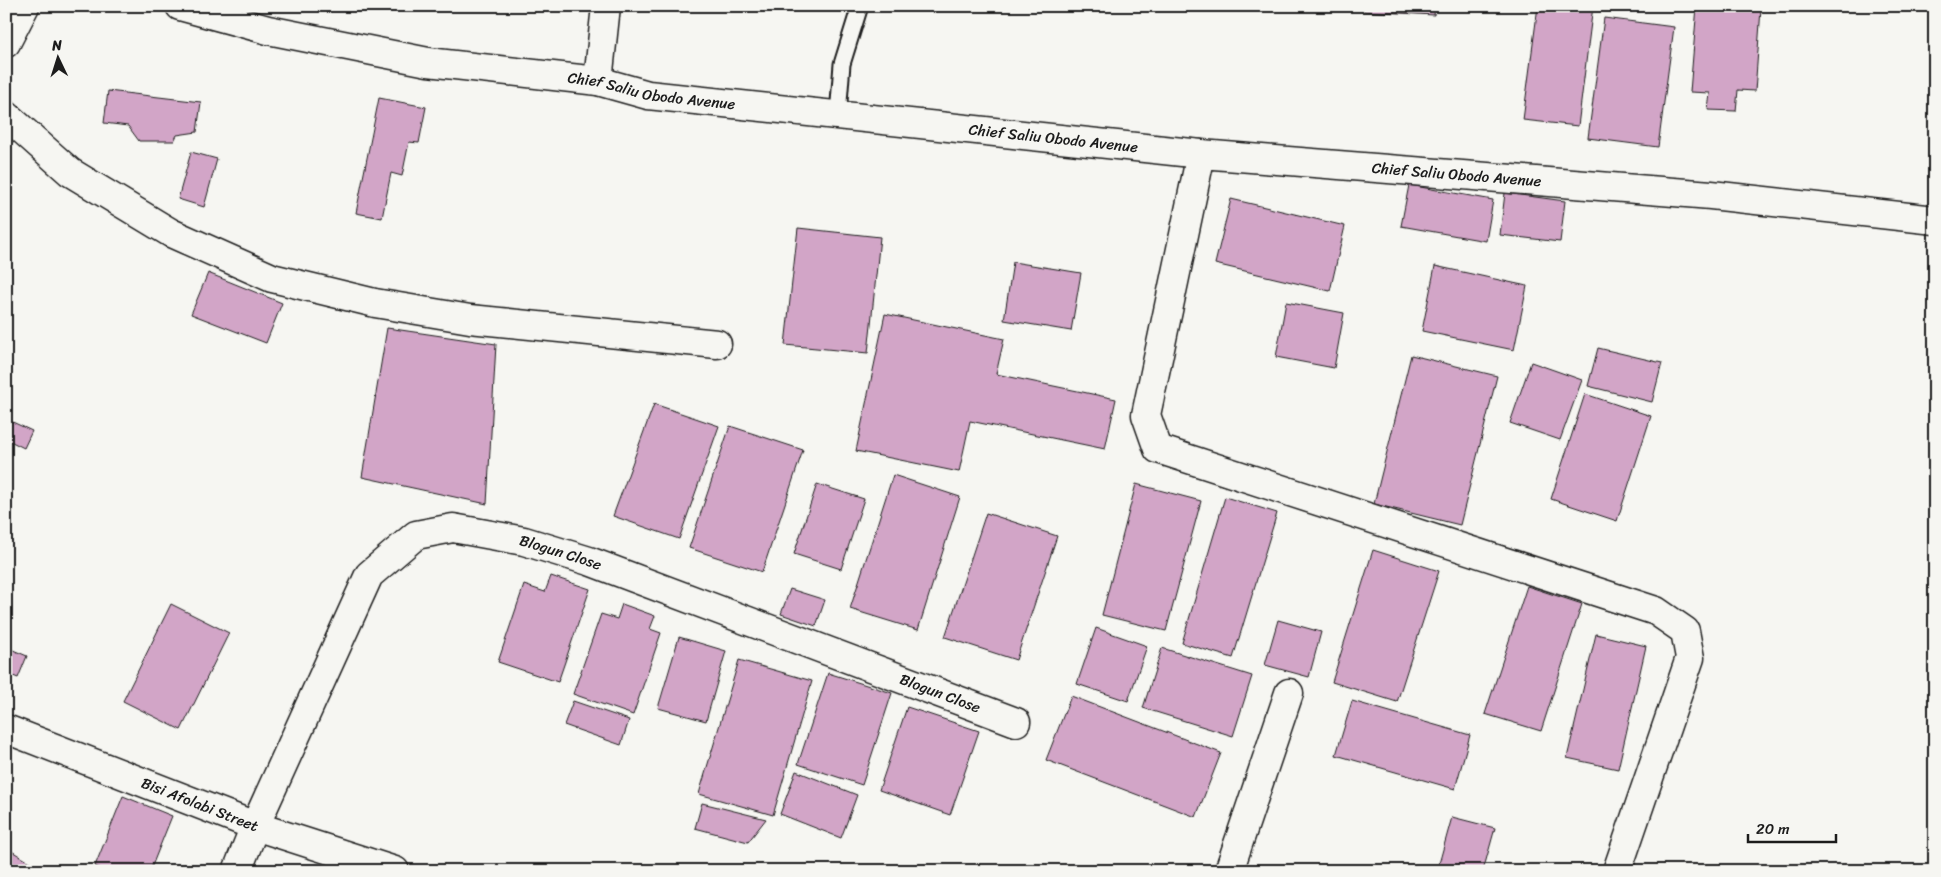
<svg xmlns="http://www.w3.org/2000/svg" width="1941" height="877" font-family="Sriracha,sans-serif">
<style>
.building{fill:#d2a5c7;stroke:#1c1c1c}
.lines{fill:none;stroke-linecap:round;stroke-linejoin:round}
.service-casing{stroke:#1c1c1c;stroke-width:19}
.minor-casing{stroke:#1c1c1c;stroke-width:31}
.tertiary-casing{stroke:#1c1c1c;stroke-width:31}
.primary-casing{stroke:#1c1c1c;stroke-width:31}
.service{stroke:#f6f6f2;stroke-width:15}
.minor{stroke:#f6f6f2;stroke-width:28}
.tertiary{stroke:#f6f6f2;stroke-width:28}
.primary{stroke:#f6f6f2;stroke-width:28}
.labels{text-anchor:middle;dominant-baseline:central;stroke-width:4.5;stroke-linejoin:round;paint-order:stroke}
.street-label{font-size:15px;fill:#1c1c1c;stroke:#f6f6f2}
</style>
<rect width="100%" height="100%" fill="#f6f6f2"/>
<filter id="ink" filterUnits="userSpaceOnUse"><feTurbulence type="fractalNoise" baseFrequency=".02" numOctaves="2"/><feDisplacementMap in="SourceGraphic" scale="10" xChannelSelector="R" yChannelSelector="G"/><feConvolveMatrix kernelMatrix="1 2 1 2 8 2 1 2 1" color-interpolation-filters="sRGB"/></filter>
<g filter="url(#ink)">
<g class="building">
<polygon points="1364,6 1435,6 1434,15 1364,11"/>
<polygon points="1538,6 1593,6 1578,126 1523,120"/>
<polygon points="1697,6 1761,9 1755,91 1738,90 1736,111 1708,110 1710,93 1690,92"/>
<polygon points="1604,18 1674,27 1658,147 1588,138"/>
<polygon points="108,91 201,102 197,132 177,135 174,141 139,141 128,126 104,123"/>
<polygon points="379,98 426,107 419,143 409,142 402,176 391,173 382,218 356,213"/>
<polygon points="191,152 217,159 204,207 178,199"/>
<polygon points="1409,185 1493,200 1486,241 1401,226"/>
<polygon points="1505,193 1565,201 1560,242 1500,235"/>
<polygon points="1231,199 1345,226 1330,291 1215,264"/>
<polygon points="798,228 880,237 868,353 785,345"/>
<polygon points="1013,262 1081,273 1071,331 1004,320"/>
<polygon points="1435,266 1527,286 1514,350 1422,331"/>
<polygon points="208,273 282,303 266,343 191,314"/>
<polygon points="1286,302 1344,313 1334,368 1276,357"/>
<polygon points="885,314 1004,339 996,374 1116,399 1105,449 970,421 959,472 856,451"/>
<polygon points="387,328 496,344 487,504 362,477"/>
<polygon points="1598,348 1662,363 1652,402 1588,386"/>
<polygon points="1411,355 1497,376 1460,525 1374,504"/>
<polygon points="1531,362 1582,380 1560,440 1510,423"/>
<polygon points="1585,394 1651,416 1617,521 1551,499"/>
<polygon points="654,404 719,426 679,539 613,516"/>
<polygon points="6,419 32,431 24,448 6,439"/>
<polygon points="730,426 803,450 762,572 689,548"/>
<polygon points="893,475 960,497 918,630 850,609"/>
<polygon points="817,484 864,499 841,569 794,554"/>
<polygon points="1136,484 1201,501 1166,631 1102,615"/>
<polygon points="1225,497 1277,513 1233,658 1182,643"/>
<polygon points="986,513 1057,536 1016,660 945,637"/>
<polygon points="1373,550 1439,571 1397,702 1332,682"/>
<polygon points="551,576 590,589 558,682 498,662 524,585 545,592"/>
<polygon points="1527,586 1582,604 1541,731 1485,714"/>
<polygon points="790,589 825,600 816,626 781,614"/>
<polygon points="171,604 229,633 181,730 123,701"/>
<polygon points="622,604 655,616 650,629 661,633 633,715 573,694 601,614 617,619"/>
<polygon points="1278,620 1321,632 1309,677 1265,665"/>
<polygon points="1096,628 1147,646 1128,701 1077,684"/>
<polygon points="1596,634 1646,646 1618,769 1567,758"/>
<polygon points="679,637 726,651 706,721 658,708"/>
<polygon points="6,647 27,656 18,678 6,673"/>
<polygon points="1162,648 1252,676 1233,736 1143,708"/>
<polygon points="739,660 812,681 773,815 699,794"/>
<polygon points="828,673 892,693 862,785 798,764"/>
<polygon points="1071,696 1221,753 1196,817 1046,760"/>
<polygon points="573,701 629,720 621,745 564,725"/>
<polygon points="1352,701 1470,735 1455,789 1336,755"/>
<polygon points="907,707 979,731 950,815 879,790"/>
<polygon points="796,771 857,795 841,838 780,814"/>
<polygon points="123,796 172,816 150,871 107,871 95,866"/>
<polygon points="702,803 766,819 748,842 695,828"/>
<polygon points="1452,817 1495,828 1483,871 1437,871"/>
<polygon points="10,850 44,871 6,871 6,856"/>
</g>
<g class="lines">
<defs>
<polyline id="service" points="838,115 842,64 860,6"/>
<g id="minor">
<polyline points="598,81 606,6"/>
<polyline points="6,115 70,172 171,233 272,278 375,303 470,319 717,344"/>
<polyline points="1201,154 1146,415 1158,449 1656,611 1685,631 1690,658 1617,871"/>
<path id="s1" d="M 6,729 L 255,826 L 395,871"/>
<path id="s2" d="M 237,871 L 255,826 L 369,575 L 416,535 L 453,528 L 524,541 L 589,561 L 1016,722"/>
<polyline points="1229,871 1289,693"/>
</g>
<g id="tertiary">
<path id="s3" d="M 180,6 L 268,30 L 428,62 L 598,81 L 648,95 L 1201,154 L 1711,195 L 1935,220"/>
</g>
<polyline id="primary" points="6,43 25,6"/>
</defs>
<use href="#service" class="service-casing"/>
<use href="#minor" class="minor-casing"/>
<use href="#tertiary" class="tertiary-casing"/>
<use href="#primary" class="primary-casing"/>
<use href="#service" class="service"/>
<use href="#minor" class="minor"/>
<use href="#tertiary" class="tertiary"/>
<use href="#primary" class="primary"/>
</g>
</g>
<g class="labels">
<g class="street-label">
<text stroke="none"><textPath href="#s3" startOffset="480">Chief Saliu Obodo Avenue</textPath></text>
<text stroke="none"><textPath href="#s3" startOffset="885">Chief Saliu Obodo Avenue</textPath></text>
<text stroke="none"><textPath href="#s3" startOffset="1290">Chief Saliu Obodo Avenue</textPath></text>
<text stroke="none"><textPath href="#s2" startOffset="534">Blogun Close</textPath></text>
<text stroke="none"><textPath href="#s2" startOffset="939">Blogun Close</textPath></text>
<text stroke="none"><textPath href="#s1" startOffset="208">Bisi Afolabi Street</textPath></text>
</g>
</g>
<rect width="1941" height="877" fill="none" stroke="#f6f6f2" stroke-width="25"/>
<rect x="12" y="12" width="1916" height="852" fill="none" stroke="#1c1c1c" stroke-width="2" filter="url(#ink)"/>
<g transform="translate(58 58) rotate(356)" stroke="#f6f6f2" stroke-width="4" paint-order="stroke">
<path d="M0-4L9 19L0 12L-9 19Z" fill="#1c1c1c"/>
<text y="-8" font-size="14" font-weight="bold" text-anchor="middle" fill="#1c1c1c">N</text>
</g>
<path d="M1748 834v8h88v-8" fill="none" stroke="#1c1c1c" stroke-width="2.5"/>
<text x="1756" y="834" font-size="15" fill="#1c1c1c" stroke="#f6f6f2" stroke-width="4" paint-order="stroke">20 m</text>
</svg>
